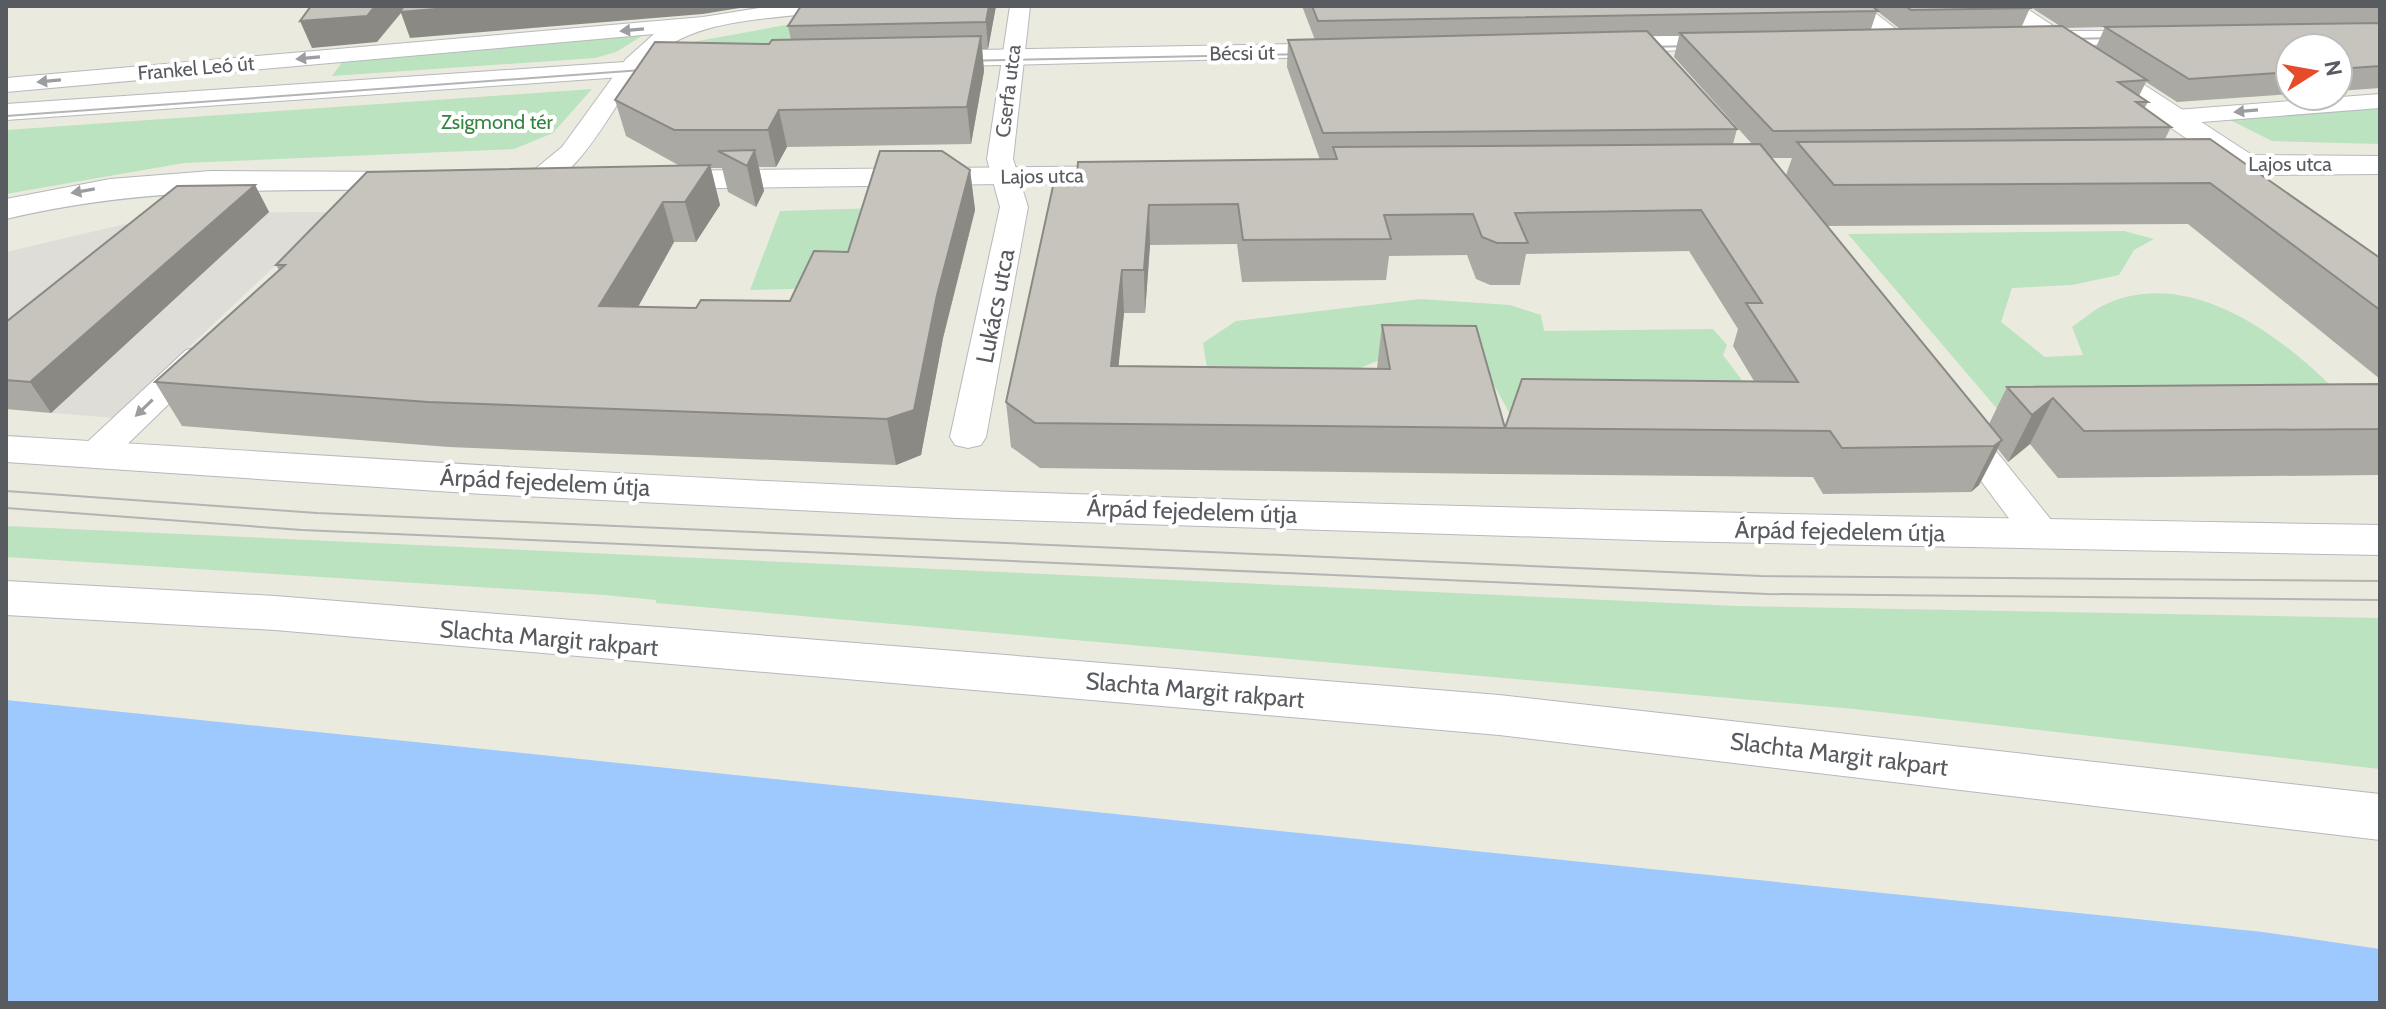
<svg xmlns="http://www.w3.org/2000/svg" width="2386" height="1009" font-family="Cabin,sans-serif">
<style>
.industrial{fill:#dfddd7}
.green{fill:#bbe3bf}
.water{fill:#9dc9fe}
.lines{fill:none;stroke-linecap:round;stroke-linejoin:round}
.street-casing{stroke:#b7b9be;stroke-width:2}
.secondary-casing{stroke:#b5b8be;stroke-width:2}
.street{fill:#fff;fill-rule:evenodd}
.secondary{fill:#fff;fill-rule:evenodd}
.tram{stroke:#b3b4b4;stroke-width:2}
.wall{fill:#aaa9a3;fill-rule:evenodd}
.shaded-wall{fill:#8b8984}
.building{fill:#c6c4bd;stroke:#8b8984;stroke-width:2}
.oneway{fill:#9b9da0}
.labels{text-anchor:middle;dominant-baseline:central;stroke-width:8;stroke-linejoin:round;paint-order:stroke}
.far-street-label{font-size:20px;fill:#585b60;stroke:#fff}
.far-park-label{font-size:20px;fill:#358341;stroke:#fff}
.street-label{font-size:24px;fill:#585b60;stroke:#fff}
</style>
<rect width="100%" height="100%" fill="#ebeadf"/>
<polygon class="industrial" points="332,212 114,418 6,409 6,252 138,221 192,213"/>
<g class="green">
<polygon points="791,24 803,44 691,45 693,42"/>
<polygon points="650,31 616,52 595,58 332,76 345,58"/>
<polygon points="592,89 553,133 514,149 184,163 6,194 6,130"/>
<polygon points="2380,104 2380,144 2272,141 2222,116"/>
<polygon points="878,208 858,287 750,290 780,211"/>
<path d="M 2124,231 L 2154,239 L 2134,250 L 2119,275 L 2072,285 L 2012,288 L 2001,322 L 2045,357 L 2083,355 L 2072,327 C 2082,320 2091,312 2102,306 C 2192,261 2294,344 2351,407 L 2010,424 L 1848,234 Z"/>
<polygon points="1420,299 1510,305 1541,315 1544,331 1713,329 1727,345 1723,355 1750,391 1510,414 1486,371 1430,356 1377,361 1308,390 1209,381 1203,343 1236,321"/>
<polygon points="6,526 1737,606 2380,618 2380,769 1854,709 656,603 656,600 605,595 6,557"/>
</g>
<polygon class="water" points="6,700 2263,932 2380,949 2380,1003 6,1003"/>
<g class="lines">
<defs>
<g id="street">
<path d="M 771,6 L 830,6 L 820,12 C 760,21 686,18 643,67 C 618,96 572,197 529,186 L 525,180 L 529,174 L 562,147 L 626,59 L 654,34 L 6,92 L 6,78 L 703,17 Z"/>
<polygon points="1010,6 1030,6 1013,159 1028,207 986,437 981,445 968,448 955,445 950,437 1000,207 987,159"/>
<polygon points="1843,6 1866,6 1909,39 1898,46 1890,44"/>
<polygon points="2380,94 2380,108 2176,124 2164,117 2176,110"/>
<polygon points="198,347 210,350 214,357 210,364 109,462 96,465 83,462 78,454 83,446 186,350"/>
<polygon points="1959,416 1971,420 2056,526 2062,535 2056,544 2042,548 2028,544 1941,427 1947,420"/>
</g>
<g id="secondary">
<polygon points="1995,6 2023,6 2061,31 2171,31 2175,36 2171,41 2162,44 2083,45 2252,155 2380,156 2380,174 2248,175 2174,170 2170,164 2174,158 2211,155 2050,46 2009,44 2005,39 2009,34 2028,31"/>
<polygon points="1738,35 1751,43 1747,48 1599,53 1586,45 1599,37"/>
<polygon points="1346,43 1359,51 1355,56 923,67 910,59 923,51"/>
<polygon points="698,57 707,59 711,65 707,71 6,120 6,104"/>
<polygon points="1137,166 1148,168 1152,175 1148,182 653,189 642,187 638,180 642,173 653,171"/>
<path d="M 211,171 L 417,172 L 428,174 L 433,181 L 428,188 L 417,190 C 278,190 143,186 6,219 L 6,199 L 110,179 Z"/>
<path d="M 6,436 C 324,455 641,477 960,490 C 1433,508 1906,517 2380,525 L 2380,555 L 1668,541 L 957,518 L 483,494 L 6,462 Z"/>
<polygon points="6,581 275,596 1499,695 2380,794 2380,840 1499,735 275,630 6,615"/>
</g>
</defs>
<use href="#street" class="street-casing"/>
<use href="#secondary" class="secondary-casing"/>
<use href="#street" class="street"/>
<use href="#secondary" class="secondary"/>
<g class="tram">
<polyline points="2060,39 2120,38"/>
<polyline points="1640,47 1700,46"/>
<polyline points="960,61 1308,54"/>
<polyline points="6,116 656,69"/>
<polyline points="6,491 317,513 1761,576 2380,581"/>
<polyline points="6,508 302,530 1767,594 2380,600"/>
</g>
</g>
<g class="wall">
<polygon points="801,6 996,6 988,49 982,49 984,71 971,144 787,147 776,167 759,167 764,191 756,207 728,192 722,168 711,168 720,205 696,242 674,242 638,307 696,308 790,301 848,252 970,170 975,210 943,338 921,455 896,465 449,447 182,426 155,382 279,270 276,265 680,166 626,136 615,100 769,44 791,40 788,26"/>
<path d="M 1302,6 L 2027,6 L 2030,8 L 2022,26 L 2060,26 L 2029,6 L 2380,6 L 2380,88 L 2338,91 L 2338,48 L 2290,48 L 2290,94 L 2177,102 L 2146,82 L 2139,96 L 2148,102 L 2144,109 L 2171,127 L 2165,139 L 2380,258 L 2380,379 L 2188,224 L 1828,226 L 1989,424 L 2007,387 L 2380,384 L 2380,475 L 2058,478 L 2030,444 L 2008,462 L 1998,449 L 1979,485 L 1971,492 L 1823,494 L 1813,477 L 1496,474 L 1505,428 L 1754,381 L 1733,346 L 1738,329 L 1689,251 L 1526,254 L 1520,285 L 1490,285 L 1476,279 L 1467,255 L 1389,256 L 1386,280 L 1242,282 L 1237,244 L 1150,245 L 1145,313 L 1124,313 L 1118,366 L 1377,368 L 1382,325 L 1505,428 L 1496,474 L 1040,468 L 1011,447 L 1006,402 L 1077,177 L 1320,160 L 1287,67 L 1288,40 L 1315,40 ZM 1877,11 L 1900,29 L 1871,29 ZM 2105,27 L 2096,47 L 2065,28 ZM 1651,36 L 1679,36 L 1674,57 L 1752,144 L 1733,144 L 1737,129 ZM 1772,158 L 1792,158 L 1786,175 Z"/>
<polygon points="255,185 269,212 51,413 6,409 6,322"/>
</g>
<g class="shaded-wall">
<polygon points="375,6 752,6 703,14 410,38 401,13 377,42 312,48 300,21"/>
<polygon points="989,6 996,6 988,49 986,22"/>
<polygon points="981,36 984,71 971,144 967,107"/>
<polygon points="779,110 787,147 776,167 768,130"/>
<polygon points="755,150 764,191 756,207 747,166"/>
<polygon points="710,165 720,205 696,242 685,202"/>
<polygon points="970,170 975,210 943,338 921,455 896,465 887,419 937,295"/>
<polygon points="255,185 269,212 51,413 30,382"/>
<polygon points="663,202 674,242 614,350 599,306"/>
<polygon points="1149,205 1150,245 1145,313 1144,270"/>
<polygon points="1122,270 1124,313 1114,410 1111,366"/>
<polygon points="2053,398 2030,444 2008,462 2032,415"/>
<polygon points="2002,440 1979,485 1971,492 1994,446"/>
</g>
<g class="building">
<polygon points="311,6 375,6 367,16 300,21"/>
<polygon points="404,6 471,6 400,12"/>
<polygon points="801,6 989,6 986,22 788,26"/>
<polygon points="1312,6 1872,6 1878,11 1318,21"/>
<polygon points="1906,6 2027,6 2030,8 1911,10"/>
<polygon points="2380,23 2380,66 2338,69 2338,48 2290,48 2290,72 2189,79 2105,27"/>
<polygon points="2062,26 2147,80 2118,82 2148,102 2136,102 2171,127 1773,131 1680,33"/>
<polygon points="1647,31 1737,129 1323,133 1288,40"/>
<polygon points="981,36 967,107 779,110 768,130 674,130 615,100 655,42 769,44 772,40"/>
<polygon points="2210,139 2380,258 2380,310 2210,183 1834,185 1797,142"/>
<polygon points="1760,144 2002,440 1994,446 1842,448 1830,431 1505,428 1522,379 1798,382 1746,303 1762,303 1701,210 1515,213 1528,243 1497,243 1482,237 1473,214 1384,215 1391,239 1243,240 1238,204 1149,205 1144,270 1122,270 1111,366 1390,369 1382,325 1476,326 1505,428 1035,423 1006,402 1055,177 1077,177 1078,162 1337,159 1333,147"/>
<polygon points="755,150 747,166 718,151"/>
<polygon points="880,151 942,151 970,170 937,295 914,410 887,419 428,402 155,382 285,265 276,265 367,172 710,165 685,202 663,202 599,306 696,308 701,300 790,301 814,251 848,252"/>
<polygon points="255,185 30,382 6,380 6,322 177,186"/>
<polygon points="2380,384 2380,429 2084,431 2053,398 2032,415 2007,387"/>
</g>
<defs><path id="oneway-solid" d="M-6-.8H1V-3.2L6.5 0L1 3.2V.8H-6Z" transform="scale(2)"/></defs>
<g class="oneway">
<use href="#oneway-solid" transform="translate(632 30) rotate(175)"/>
<use href="#oneway-solid" transform="translate(308 58) rotate(175)"/>
<use href="#oneway-solid" transform="translate(49 81) rotate(175)"/>
<use href="#oneway-solid" transform="translate(2246 111) rotate(175)"/>
<use href="#oneway-solid" transform="translate(83 191) rotate(170)"/>
<use href="#oneway-solid" transform="translate(144 408) rotate(136)"/>
</g>
<g class="labels">
<g class="far-street-label">
<text transform="translate(1242 53) rotate(-1)">Bécsi út</text>
<text transform="translate(196 68) rotate(-5)">Frankel Leó út</text>
<text transform="translate(1008 91) rotate(-83)">Cserfa utca</text>
<text x="2290" y="164">Lajos utca</text>
<text transform="translate(1042 176) rotate(-1)">Lajos utca</text>
</g>
<g class="far-park-label">
<text x="497" y="122">Zsigmond tér</text>
</g>
<g class="street-label">
<text transform="translate(995 306) rotate(-79)">Lukács utca</text>
<text transform="translate(545 482) rotate(3)">Árpád fejedelem útja</text>
<text transform="translate(1192 511) rotate(2)">Árpád fejedelem útja</text>
<text transform="translate(1840 531) rotate(1)">Árpád fejedelem útja</text>
<text transform="translate(549 638) rotate(5)">Slachta Margit rakpart</text>
<text transform="translate(1195 690) rotate(5)">Slachta Margit rakpart</text>
<text transform="translate(1839 754) rotate(7)">Slachta Margit rakpart</text>
</g>
</g>
<rect width="2386" height="1009" fill="none" stroke="#585b60" stroke-width="16"/>
<g transform="translate(2314 72) rotate(79)"><circle r="38" fill="#ffffff" stroke="#bcbdbf" stroke-width="2"/>
<path d="M0-6L14 30L0 20L-14 30Z" fill="#e64c2a"/>
<text y="-12" font-size="22" font-weight="bold" text-anchor="middle" fill="#585b60">N</text>
</g>
</svg>
